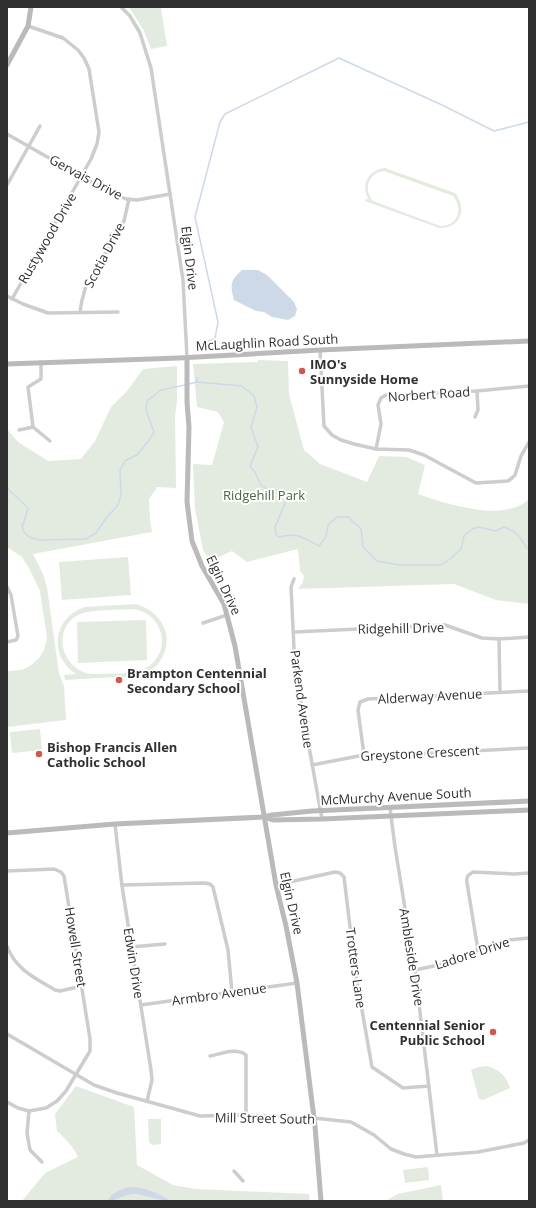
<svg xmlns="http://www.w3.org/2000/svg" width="536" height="1208" font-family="'Open Sans',sans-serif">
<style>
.green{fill:#e3ebe0;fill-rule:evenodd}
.water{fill:#ced9e8}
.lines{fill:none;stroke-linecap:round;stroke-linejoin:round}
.stream{stroke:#ced9e8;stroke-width:1.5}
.street{stroke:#cdcdcd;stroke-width:3.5}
.secondary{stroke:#bababa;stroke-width:5}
.poi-dot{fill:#cf5a49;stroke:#fff;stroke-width:1.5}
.labels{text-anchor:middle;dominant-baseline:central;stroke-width:4;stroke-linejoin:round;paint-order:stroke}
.street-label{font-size:13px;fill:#303030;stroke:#fff}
.poi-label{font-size:13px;font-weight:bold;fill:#303030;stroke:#fff;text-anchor:start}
.park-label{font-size:13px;fill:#4c6642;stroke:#fff}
</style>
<rect width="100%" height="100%" fill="#fff"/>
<g class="green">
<polygon points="129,7 163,7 161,8 167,46 151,49 143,29"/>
<path d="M 385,168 L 455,193 C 468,209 460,229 439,228 L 365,201 L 366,199 L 369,200 C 360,185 368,170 385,168 ZM 384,171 L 453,196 C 464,209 458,226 440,226 L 373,201 C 363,189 368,173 384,171 Z"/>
<path d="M 258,360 L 288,361 L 289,394 L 304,450 L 320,464 L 367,482 L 379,456 L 406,457 L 425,465 L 418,494 C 446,504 504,523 529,499 L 529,604 L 496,600 L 454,584 L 298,589 L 303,582 L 304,576 L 300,571 L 298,549 L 247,562 L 232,551 L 210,561 L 203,550 L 195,509 L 193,464 L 212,465 L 224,422 L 218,412 L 197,407 L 193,364 L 258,362 Z"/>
<polygon points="177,366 177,401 175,416 176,488 157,487 149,499 150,520 152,532 33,554 43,574 47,587 59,674 64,686 66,720 7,727 7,671 22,670 30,666 39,658 44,650 47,638 40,591 30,570 22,557 7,547 7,429 18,442 48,461 81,459 95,441 111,407 127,391 143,369"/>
<polygon points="128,557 131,595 62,600 59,562"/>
<path d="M 136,604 C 149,608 160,616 165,630 C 171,648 160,669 142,675 C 134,677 125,677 117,677 C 100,678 82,679 65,680 L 64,675 L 76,674 C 48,656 53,617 85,607 ZM 133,609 C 164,613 174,654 144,669 C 132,675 110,673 96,674 C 64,675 49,631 78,615 C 90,609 119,610 133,609 Z"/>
<polygon points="146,620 147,660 78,663 77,622"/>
<polygon points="40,729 42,750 12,753 10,732"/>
<path d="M 487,1066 C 500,1070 506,1076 510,1088 L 483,1100 L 479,1099 L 471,1070 L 479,1067 Z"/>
<path d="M 76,1086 L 134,1107 L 137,1165 L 173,1185 L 196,1189 L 309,1194 L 310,1201 L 22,1201 L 45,1173 L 78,1157 C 74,1147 65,1139 57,1131 L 55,1114 Z"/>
<polygon points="148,1119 161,1119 161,1144 152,1145 149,1142"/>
<polygon points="428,1167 429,1180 405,1183 403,1170"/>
<polygon points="441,1185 443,1201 385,1201 398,1194"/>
</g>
<g class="water">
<path d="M 242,270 L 258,270 L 267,275 L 294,302 L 297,309 L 295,316 L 288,320 L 272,317 L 264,312 L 256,311 L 234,300 C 230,284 230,281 242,270 Z"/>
<path d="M 128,1187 C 143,1186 158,1193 171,1201 C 159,1201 149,1196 137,1194 C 125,1193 118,1201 107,1201 C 112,1193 119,1190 128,1187 Z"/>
</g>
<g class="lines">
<g class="stream">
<polyline points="201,345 215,338 218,322 195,217 220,122 225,114 339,58 442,105 494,131 529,122"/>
<polyline points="197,382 197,378"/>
<path d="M 189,384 L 197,382 L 242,386 L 254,396 L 257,407 L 251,427 L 258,447 L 250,466 L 255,472 L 261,485 L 267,489 L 278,490 L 285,496 L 286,501 L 275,527 L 276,535 L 279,537 C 297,532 303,538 319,546 L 326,537 L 328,525 L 337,517 L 348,517 L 361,529 L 363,547 L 377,561 L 400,565 L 441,565 L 450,559 L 461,549 L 464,536 L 472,529 L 478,527 L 496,531 L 504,527 C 511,530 517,532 521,539 C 524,543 525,547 529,550"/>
<polyline points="7,488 28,508 23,525"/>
<polyline points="22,524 23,531 29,537 39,540 86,539 96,533 107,517 118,505 121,495 120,470 125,461 138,454 150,439 154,432 146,410 147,401 161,390 185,385"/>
</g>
<g class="street">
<polyline points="121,7 130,16 140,33 151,68 183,280 187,358"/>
<polyline points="7,134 107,191 126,199 137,200 170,194"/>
<polyline points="7,185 40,126"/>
<polyline points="7,296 23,304 48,313 118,312"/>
<polyline points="12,299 91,159 97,144 99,132 89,69 84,58 78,50 63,38 28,26"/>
<polyline points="80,312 82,300 86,286 124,221 129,199"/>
<polyline points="320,350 324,426 332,435 341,440 354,444 376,449 409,450 424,455 476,483 508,481 512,478 515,475 521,456 529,442"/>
<polyline points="41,362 41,379 28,387 33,427 50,441"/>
<polyline points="475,417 478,410 477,391"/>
<polyline points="19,430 33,427"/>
<polyline points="376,449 381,424 378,405 381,398 386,395 477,391 529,386"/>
<polyline points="294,579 291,587 295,669 322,819"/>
<polyline points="7,587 11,595 18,636 16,640 7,642"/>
<polyline points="203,623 227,615"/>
<polyline points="294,632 445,625 482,638 499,639 529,637"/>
<polyline points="499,639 500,692"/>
<polyline points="364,755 358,710 360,702 368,699 529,691"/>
<polyline points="312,765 364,755 396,755 529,748"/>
<polyline points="390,808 395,847 415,970 437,1155"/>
<polyline points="115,824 122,886 151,1070 152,1080 147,1101"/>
<polyline points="7,871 54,869 61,872 64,876 90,1039 90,1051 66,1091 57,1101 46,1108 29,1111 18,1108 7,1102"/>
<polyline points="122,885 204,883 210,884 213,887 228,950 232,992"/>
<polyline points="276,885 335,872 340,873 344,877 356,976 372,1067 403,1088 429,1086"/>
<path d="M 7,946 C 15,969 35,978 55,990 L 60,991 L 82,986"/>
<polyline points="131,947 165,944"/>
<path d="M 478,950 L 467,883 C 466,876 468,875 473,872 L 514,874 L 529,873"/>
<polyline points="415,970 457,961 478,950 509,940 529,938"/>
<polyline points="141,1005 297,983"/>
<polyline points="7,1034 94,1085 117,1093 200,1116 246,1115 314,1118 351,1122 374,1135 391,1149 404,1154 416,1157 478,1152 524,1143 529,1140"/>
<path d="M 210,1056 C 221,1054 236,1047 246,1055 L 246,1115"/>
<polyline points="29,1111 27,1133 30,1150 42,1162"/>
<polyline points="234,1171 243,1181"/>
</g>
<g class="secondary">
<polyline points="7,65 28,26 31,7"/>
<polyline points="187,358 187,402 189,427 187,502 192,541 202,566 224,604 235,646 276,885 286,926 297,983 315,1126 321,1201"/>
<polyline points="7,364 179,358 320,350 529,341"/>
<polyline points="264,817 273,820 322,819 529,810"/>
<polyline points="7,833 115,824 264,817 272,815 312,811 529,801"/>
</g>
</g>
<g class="poi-dot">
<circle cx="302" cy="371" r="4"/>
<circle cx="119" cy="680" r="4"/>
<circle cx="39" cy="754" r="4"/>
<circle cx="493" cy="1032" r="4"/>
</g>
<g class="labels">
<g class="street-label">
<text transform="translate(86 177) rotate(28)">Gervais Drive</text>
<text transform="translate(47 238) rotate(-60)">Rustywood Drive</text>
<text transform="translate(104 255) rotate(-62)">Scotia Drive</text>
<text transform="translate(190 258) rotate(83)">Elgin Drive</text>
<text transform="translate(267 342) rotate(-3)">McLaughlin Road South</text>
<text transform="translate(429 394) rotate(-4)">Norbert Road</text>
<text transform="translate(224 585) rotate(65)">Elgin Drive</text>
<text transform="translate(401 628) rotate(-1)">Ridgehill Drive</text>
<text transform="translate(430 696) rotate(-3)">Alderway Avenue</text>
<text transform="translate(302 699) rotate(82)">Parkend Avenue</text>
<text transform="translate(420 753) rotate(-3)">Greystone Crescent</text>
<text transform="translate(396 796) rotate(-3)">McMurchy Avenue South</text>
<text transform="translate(292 903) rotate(77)">Elgin Drive</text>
<text transform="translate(76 947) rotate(81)">Howell Street</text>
<text transform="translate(472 953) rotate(-18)">Ladore Drive</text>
<text transform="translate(412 957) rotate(81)">Ambleside Drive</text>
<text transform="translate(134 963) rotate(81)">Edwin Drive</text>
<text transform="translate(356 968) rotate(82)">Trotters Lane</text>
<text transform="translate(219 994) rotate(-8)">Armbro Avenue</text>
<text transform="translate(265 1118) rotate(1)">Mill Street South</text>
</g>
<g class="poi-label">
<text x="310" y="364">IMO's<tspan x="310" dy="15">Sunnyside Home</tspan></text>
<text x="127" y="673">Brampton Centennial<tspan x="127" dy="15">Secondary School</tspan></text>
<text x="47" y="747">Bishop Francis Allen<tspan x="47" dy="15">Catholic School</tspan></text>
<text x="485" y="1025" text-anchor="end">Centennial Senior<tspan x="485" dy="15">Public School</tspan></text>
</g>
<g class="park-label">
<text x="264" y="495">Ridgehill Park</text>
</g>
</g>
<rect width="536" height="1208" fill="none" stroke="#303030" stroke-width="16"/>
</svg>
